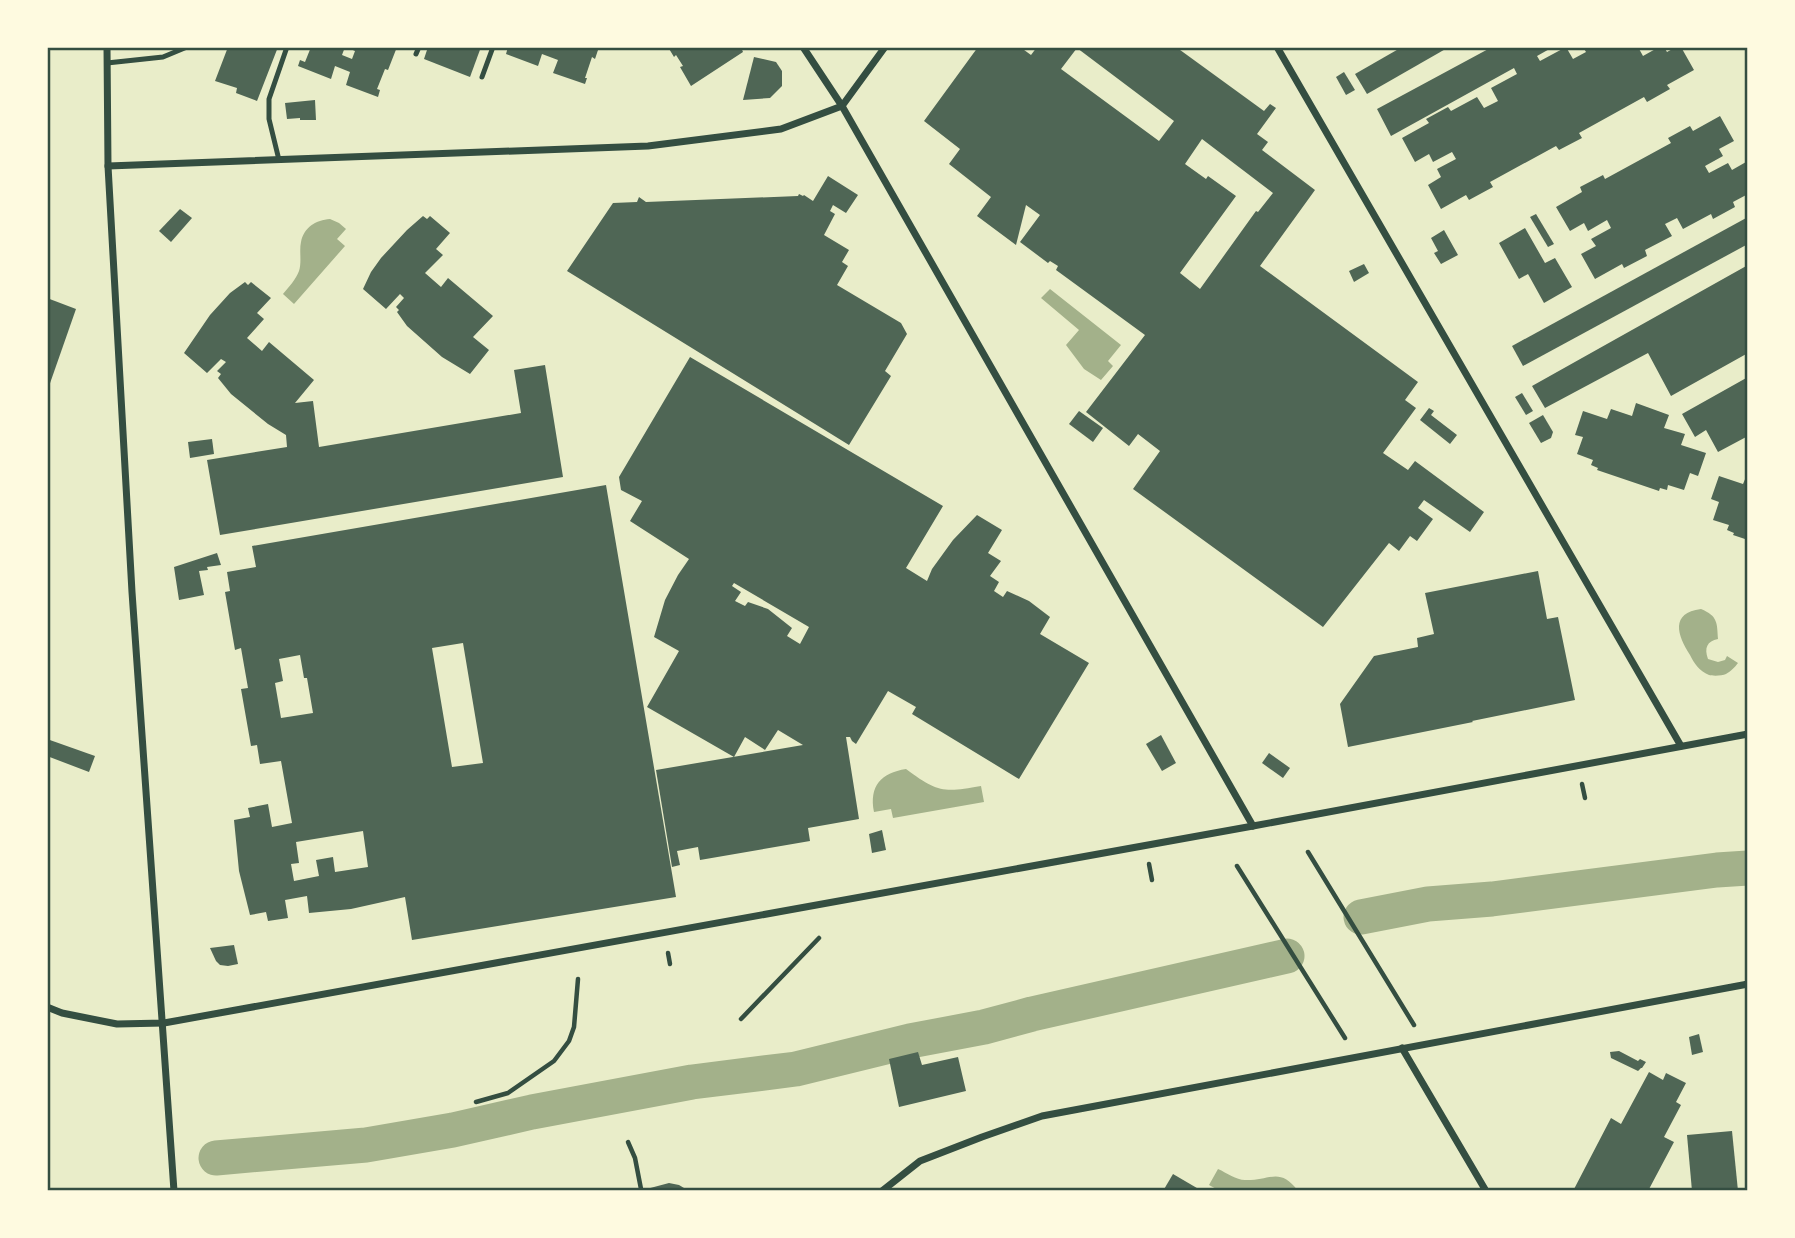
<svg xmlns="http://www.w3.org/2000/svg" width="1795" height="1238" font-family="'DejaVu Sans',sans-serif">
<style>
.water{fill:#a3b18a}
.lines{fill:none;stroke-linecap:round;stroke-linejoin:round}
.canal{stroke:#a3b18a;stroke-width:35}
.building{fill:#4f6655;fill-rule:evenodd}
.path{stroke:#344e41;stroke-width:4.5}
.service{stroke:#344e41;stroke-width:5}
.minor{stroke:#344e41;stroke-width:7}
.neatline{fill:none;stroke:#344e41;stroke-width:2.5}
</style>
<rect width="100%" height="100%" fill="#e9edc9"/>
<g class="water">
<path d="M 330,219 L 339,223 L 346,229 L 337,239 L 345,246 L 294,304 L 283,294 C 289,287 296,279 299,271 C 302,261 299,251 301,242 C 304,227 316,220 330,219 Z"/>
<polygon points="1050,289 1121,345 1108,361 1113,366 1101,380 1084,369 1066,345 1079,330 1041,298"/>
<path d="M 1701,609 C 1718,616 1717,623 1718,639 C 1707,641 1704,648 1708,659 L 1718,662 L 1725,660 L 1727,656 L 1738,663 C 1735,667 1730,672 1726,674 C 1722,676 1712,676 1709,675 C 1699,671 1694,663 1690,655 C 1677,635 1670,613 1701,609 Z"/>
<path d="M 906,769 C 937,792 943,793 981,786 L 984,802 L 893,818 L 891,809 L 874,812 C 869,786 881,773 906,769 Z"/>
<path d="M 1218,1169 C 1227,1173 1236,1180 1245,1180 C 1269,1181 1280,1166 1298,1191 L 1220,1191 L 1209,1185 Z"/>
</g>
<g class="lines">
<g class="canal">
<polyline points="1361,917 1428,904 1492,899 1717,870 1748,868"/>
<polyline points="216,1158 366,1145 453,1130 532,1112 692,1082 796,1069 910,1041 984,1027 1032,1014 1287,956"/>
</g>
</g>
<g class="building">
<polygon points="228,47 278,47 257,101 236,93 237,88 215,81"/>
<polygon points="311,47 345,47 342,55 352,59 355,51 346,47 397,47 388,70 385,69 377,89 380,90 378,97 346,85 350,72 335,66 331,79 298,66 300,60 305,62"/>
<polygon points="428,47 481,47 470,77 424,59"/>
<polygon points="508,47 512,49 513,47 599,47 595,59 592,57 585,78 587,78 585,84 553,73 558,60 542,54 538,66 506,54"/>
<polygon points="668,47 741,47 743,52 691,86 680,67 683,66 676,55 674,57"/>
<path d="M 978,47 L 1020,47 L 1031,55 L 1037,47 L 1176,47 L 1264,111 L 1270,104 L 1276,108 L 1257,134 L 1268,142 L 1262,150 L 1315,190 L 1260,266 L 1418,382 L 1405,400 L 1416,408 L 1383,453 L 1408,470 L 1415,461 L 1484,512 L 1470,532 L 1424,500 L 1418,508 L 1433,519 L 1417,541 L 1410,536 L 1399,551 L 1389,543 L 1323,627 L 1133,489 L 1160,451 L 1138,434 L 1129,446 L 1086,412 L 1145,335 L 1056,270 L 1058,266 L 1050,261 L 1048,263 L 1020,242 L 1040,215 L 1026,205 L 1016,245 L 977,216 L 991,197 L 949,164 L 960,149 L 924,121 ZM 1077,48 L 1174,121 L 1159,141 L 1061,69 ZM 1202,139 L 1273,193 L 1258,212 L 1256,211 L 1200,289 L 1180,273 L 1236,196 L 1208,176 L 1206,179 L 1185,164 Z"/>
<polygon points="1402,47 1449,47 1367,94 1355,74"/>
<polygon points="1492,47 1553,47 1537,56 1540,61 1566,47 1573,59 1586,52 1583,47 1638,47 1643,56 1659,47 1664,47 1667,52 1676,47 1681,47 1694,70 1667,85 1670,89 1647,102 1644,97 1579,133 1582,138 1559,150 1556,146 1490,182 1493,187 1469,200 1466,195 1441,209 1428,185 1441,177 1437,169 1456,159 1452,152 1433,162 1429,154 1415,162 1402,138 1429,123 1426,119 1448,107 1451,111 1477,97 1484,108 1498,101 1491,88 1517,74 1514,68 1391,136 1377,109"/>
<polygon points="754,57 776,62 782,71 782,86 770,98 743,100"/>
<polygon points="1344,72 1355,90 1346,95 1336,77"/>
<polygon points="315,100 316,120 300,120 300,118 287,119 285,103"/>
<polygon points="1720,116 1734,141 1719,149 1723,156 1705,166 1709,173 1728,163 1732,170 1746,162 1748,166 1748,194 1733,202 1735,207 1713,219 1711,214 1683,229 1677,218 1665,224 1672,236 1645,250 1647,256 1624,268 1622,264 1595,279 1581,254 1596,246 1591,239 1611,228 1607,220 1588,231 1584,223 1570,231 1556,207 1582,192 1580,187 1603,175 1605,179 1671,143 1668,138 1690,126 1693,131"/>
<polygon points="828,176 858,195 846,213 833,205 830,211 835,214 824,235 849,250 842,262 848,266 837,285 901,323 907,334 885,371 891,376 849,445 567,271 613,203 637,202 639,197 646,202 798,196 799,194 803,196 804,195 813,201"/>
<polygon points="180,209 192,218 171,242 159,231"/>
<polygon points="1536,214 1554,244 1548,247 1530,217"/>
<polygon points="423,216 427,219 430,216 450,233 436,249 443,255 425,273 441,287 448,278 493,316 473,337 489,350 470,374 442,357 407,326 397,312 399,310 396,307 404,298 400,294 386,309 363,289 371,272 381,258 407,230"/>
<polygon points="1748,217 1748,244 1523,366 1512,346"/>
<polygon points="1525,228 1545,263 1555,258 1572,287 1544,303 1528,274 1519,279 1499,243"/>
<polygon points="1444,230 1458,255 1441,264 1434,253 1438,251 1431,238"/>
<polygon points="1364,264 1369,273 1354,282 1349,271"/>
<polygon points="1748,265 1748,353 1671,396 1648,353 1545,408 1532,386"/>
<polygon points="245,282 248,285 251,282 271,298 257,313 264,319 247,338 262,351 269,342 314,380 295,403 313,401 319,447 521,413 514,370 545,365 563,477 220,535 207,460 287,447 286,435 268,424 231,394 218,378 221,374 217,371 226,362 221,359 207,373 184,353 210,315 230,293"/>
<polygon points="47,298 76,309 48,389 47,389"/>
<path d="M 690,357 L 943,506 L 906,568 L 927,581 L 932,569 L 953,540 L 977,515 L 1002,530 L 988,553 L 1001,561 L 990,576 L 999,582 L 994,591 L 1003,597 L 1007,591 L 1029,601 L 1050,617 L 1040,634 L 1089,663 L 1019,779 L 912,714 L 916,707 L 888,691 L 856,744 L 852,741 L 850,737 L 846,737 L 859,819 L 808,828 L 810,841 L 700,860 L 698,847 L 677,851 L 680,865 L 672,867 L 656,770 L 803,745 L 778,730 L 765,750 L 745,737 L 734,757 L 647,707 L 679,651 L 654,637 L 665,600 L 678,575 L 689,559 L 630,521 L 642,501 L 621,490 L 619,477 ZM 734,583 L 809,627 L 800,644 L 787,636 L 792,628 L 768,609 L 748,602 L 745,606 L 735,601 L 741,592 L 732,586 Z"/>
<polygon points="1748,377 1748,436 1718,452 1706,430 1695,437 1682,414"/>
<polygon points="1522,393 1533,411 1526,415 1515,397"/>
<polygon points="1636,403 1669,415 1664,428 1685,434 1681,445 1706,453 1698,476 1690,473 1684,490 1668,485 1667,490 1660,488 1659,491 1597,470 1598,468 1591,465 1593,460 1577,454 1583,437 1575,435 1583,411 1607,419 1611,409 1632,416"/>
<polygon points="1429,408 1434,411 1431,415 1457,435 1450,444 1420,420"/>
<polygon points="1079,411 1103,428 1093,442 1069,424"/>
<polygon points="1543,415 1553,432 1551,438 1541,443 1529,423"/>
<polygon points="212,439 214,454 190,458 188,442"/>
<polygon points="1748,472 1748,540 1733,535 1734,533 1727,530 1729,525 1713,520 1719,502 1711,499 1719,476 1743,484"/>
<path d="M 606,485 L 676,897 L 412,940 L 405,897 L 351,909 L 309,913 L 307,896 L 285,900 L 288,918 L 268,921 L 266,912 L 250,915 L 239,871 L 234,820 L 250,817 L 248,808 L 268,804 L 272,827 L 292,823 L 281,761 L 260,764 L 257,745 L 251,746 L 241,689 L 248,688 L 241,648 L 235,650 L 225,592 L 230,591 L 227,572 L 256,567 L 252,546 ZM 463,643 L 483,763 L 452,767 L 432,648 ZM 300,655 L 304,678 L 307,678 L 313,713 L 281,718 L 275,683 L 283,681 L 279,659 ZM 363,831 L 368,867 L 335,872 L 333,857 L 316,860 L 319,876 L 294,881 L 291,864 L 299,863 L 296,842 Z"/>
<polygon points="217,553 221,565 207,567 208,570 199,571 204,595 179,600 174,567"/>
<polygon points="1538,571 1547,619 1558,617 1575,700 1472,721 1473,722 1348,747 1340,704 1374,656 1418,647 1417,638 1434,634 1425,593"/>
<polygon points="1161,735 1176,763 1162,771 1146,744"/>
<polygon points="47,739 95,756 89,772 47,756"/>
<polygon points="1269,753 1290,768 1283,778 1262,763"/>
<polygon points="882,830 886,850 872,853 869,834"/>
<polygon points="234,945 238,964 228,966 220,965 216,961 210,948"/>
<polygon points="1699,1034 1703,1052 1692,1055 1689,1037"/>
<polygon points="1619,1051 1638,1061 1640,1059 1646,1062 1642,1068 1641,1068 1638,1071 1611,1058 1610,1052"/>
<polygon points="918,1052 922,1065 958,1057 966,1091 899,1107 889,1059"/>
<polygon points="1649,1072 1663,1080 1666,1073 1686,1083 1676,1102 1681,1105 1664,1137 1674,1142 1648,1191 1573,1191 1611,1118 1621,1124"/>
<polygon points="1732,1131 1738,1191 1692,1191 1687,1135"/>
<polygon points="1173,1174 1202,1191 1163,1191"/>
<polygon points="669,1183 679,1185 689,1191 639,1191"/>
</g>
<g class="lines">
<g class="path">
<polyline points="1582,784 1585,798"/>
<polyline points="1308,852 1414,1025"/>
<polyline points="1149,864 1152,880"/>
<polyline points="1237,866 1345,1038"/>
<polyline points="668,953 670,964"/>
<polyline points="741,1019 819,938"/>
<polyline points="476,1102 508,1093 554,1061 569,1041 574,1027 578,979"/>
<polyline points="628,1142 635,1158 641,1189"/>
</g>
<g class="service">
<polyline points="416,54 419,47"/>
<polyline points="107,63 163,57 187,47"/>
<polyline points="482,77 493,47"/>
<polyline points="279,160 269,119 269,99 287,47"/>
</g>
<g class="minor">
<polyline points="107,47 108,166 132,592 174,1191"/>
<polyline points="803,47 842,106 1253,826"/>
<polyline points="1277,47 1681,746"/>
<polyline points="842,106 885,47"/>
<polyline points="108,166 648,146 781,129 842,106"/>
<polyline points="47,1007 62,1013 117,1024 164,1023 1253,826 1748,734"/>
<polyline points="1402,1048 1486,1191"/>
<polyline points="882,1191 920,1161 982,1137 1042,1116 1748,984"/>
</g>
</g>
<rect width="1795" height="1238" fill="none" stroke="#fefae0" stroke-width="98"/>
<rect x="49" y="49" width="1697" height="1140" class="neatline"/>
</svg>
